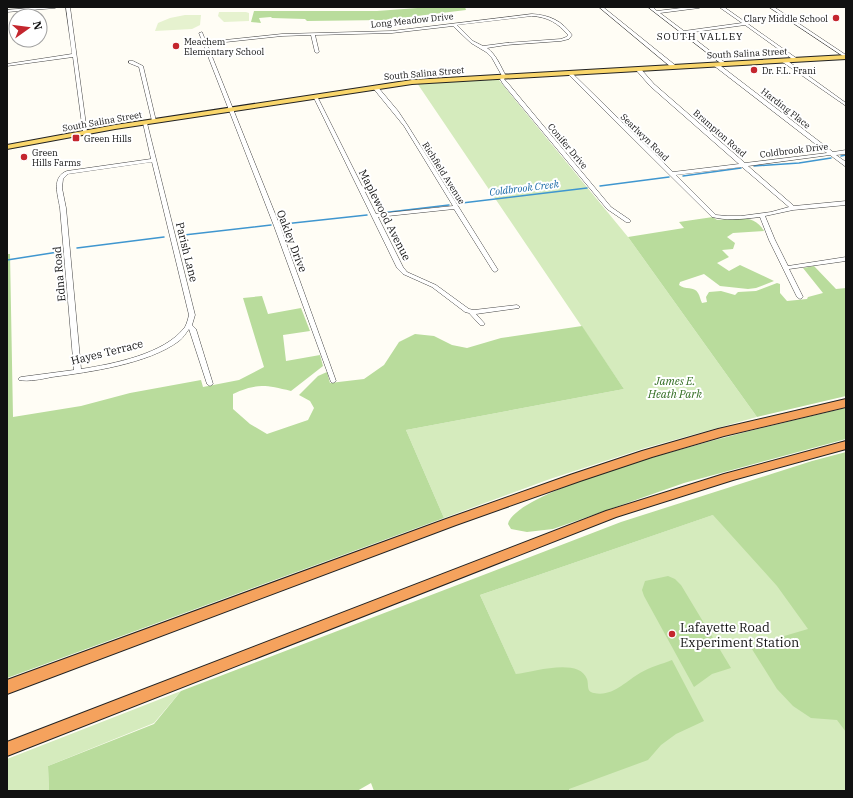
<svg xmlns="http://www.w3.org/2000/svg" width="853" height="798" font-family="'IBM Plex Serif',serif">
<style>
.green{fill:#d5ebbd}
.forest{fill:#b9dc9c}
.pitch{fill:#e6f2cf}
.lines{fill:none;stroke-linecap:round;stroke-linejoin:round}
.stream{stroke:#3f96cf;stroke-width:1.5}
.minor-casing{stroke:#444;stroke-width:1}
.primary-casing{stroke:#222;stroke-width:2}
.motorway-casing{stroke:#222;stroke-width:2}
.minor{fill:#fff;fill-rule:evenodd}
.primary{fill:#f9d66b;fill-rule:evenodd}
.motorway{fill:#f5a25d;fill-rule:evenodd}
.poi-dot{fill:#c4262e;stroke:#fff;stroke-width:1.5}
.labels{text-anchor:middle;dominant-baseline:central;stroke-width:4;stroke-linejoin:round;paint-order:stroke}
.far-poi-label{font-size:9px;fill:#111;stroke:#fff;text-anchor:start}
.far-street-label{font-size:9px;fill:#111;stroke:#fff}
.far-neighbourhood-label{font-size:10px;letter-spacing:1px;fill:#111;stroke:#fff}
.far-water-label{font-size:10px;font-style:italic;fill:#1768a6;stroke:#fff}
.street-label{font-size:11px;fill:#111;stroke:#fff}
.park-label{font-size:11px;font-style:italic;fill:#2f6b1f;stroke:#fff}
.near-poi-label{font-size:13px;fill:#111;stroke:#fff;text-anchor:start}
</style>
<rect width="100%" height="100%" fill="#fffdf5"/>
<g class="green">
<polygon points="498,79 628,237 757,417 645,448 550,479 444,518 406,430 624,389 417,83"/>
<polygon points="846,473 846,791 569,791 480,595 803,484"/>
<polygon points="181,691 154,723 48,766 49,791 7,791 7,759"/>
</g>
<g class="forest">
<polygon points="431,7 468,7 465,7 466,10 384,20 307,21 305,19 272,18 271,17 259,18 261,23 251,22 254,11 377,11"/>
<path d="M 713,217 L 717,220 C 735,219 754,213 764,231 L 733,233 L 727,237 L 735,243 L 733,249 L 722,250 L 729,257 L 717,263 L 729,271 L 740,265 L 774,281 L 756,288 L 748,289 L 720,286 L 704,274 L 680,282 L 679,285 C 685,290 694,286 698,293 C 700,296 700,299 702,303 L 707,302 L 706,297 L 709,292 L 721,291 L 735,295 L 738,292 L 756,291 L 777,283 L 780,284 L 780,293 L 787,301 L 807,299 L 808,297 L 823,293 L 803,268 L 814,266 L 836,289 L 846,288 L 846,396 L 757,417 L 628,237 L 684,228 L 679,222 Z"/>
<path d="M 7,254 L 10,254 L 13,417 L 81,406 L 130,393 L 201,380 L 203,387 L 239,380 L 264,367 L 243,298 L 262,296 L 268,314 L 301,308 L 310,331 L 283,335 L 286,361 L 320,355 L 323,366 L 291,391 C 265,385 257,383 233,394 L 233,409 L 250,424 L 267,434 L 308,420 L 314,408 L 310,401 L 299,395 L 318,376 L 327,372 L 330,383 L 364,379 L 384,365 L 399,342 L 415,334 L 434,336 L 452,345 L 467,348 L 501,338 L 582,326 L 624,389 L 406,430 L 444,518 L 7,678 Z"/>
<path d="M 846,408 L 846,439 L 684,483 L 553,529 L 527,532 L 511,529 L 508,524 C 516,483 799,419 846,408 Z"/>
<path d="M 846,452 L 846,732 L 837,720 L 811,718 L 793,706 L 777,689 L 750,646 L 808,629 L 777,586 L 713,515 L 480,595 L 516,674 C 533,672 579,657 587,679 C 589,685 586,692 594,693 C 613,697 626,681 640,673 C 650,667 662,664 672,660 L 704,721 L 676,734 L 661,745 L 648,760 L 569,789 L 569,791 L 374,791 L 371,783 L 357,791 L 49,791 L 48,766 L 154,724 L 181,691 L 621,522 L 812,461 Z"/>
<polygon points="668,576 675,579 681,585 731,668 712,674 694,687 644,596 642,590 645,581"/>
</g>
<g class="pitch">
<polygon points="219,12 246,12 249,13 249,21 224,22 218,16"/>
<polygon points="185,15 201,15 200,25 192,29 155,31 158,23 170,18"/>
</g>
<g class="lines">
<g class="stream">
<polyline points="841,156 846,155"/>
<polyline points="754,166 799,163 831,158"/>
<polyline points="683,176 741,168"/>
<polyline points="600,186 669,177"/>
<polyline points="462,203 587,188"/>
<polyline points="381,213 449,205"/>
<polyline points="284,224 367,215"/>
<polyline points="184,235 271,225"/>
<polyline points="77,248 164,237"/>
<polyline points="7,260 58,252"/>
</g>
<defs>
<g id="minor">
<polygon points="41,7 57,7 55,8 7,12 7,10"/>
<polygon points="66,7 70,7 87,132 85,133 83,132 73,57 7,66 7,64 72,54"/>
<polygon points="599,7 603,7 675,65 675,67 671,67"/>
<polygon points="648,7 653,7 657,11 689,7 701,7 699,8 660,13 684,31 742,23 719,7 724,7 799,60 795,61 745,25 687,33 727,64 723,65"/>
<polygon points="769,7 774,7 846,55 846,58"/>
<path d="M 532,14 C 550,15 562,21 572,35 L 569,39 L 561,41 L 506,45 L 487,48 C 496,54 501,67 506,76 L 504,79 L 507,82 L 611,207 L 630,220 L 630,222 L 626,222 L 607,209 L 503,84 L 500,79 L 502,76 L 492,58 L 486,52 L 471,43 L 453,26 L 392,33 L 315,35 L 319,52 L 317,53 L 315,52 L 311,35 L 282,36 L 207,44 L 280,226 L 336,381 L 333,383 L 331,382 L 274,226 L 199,33 L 202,32 L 206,42 L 282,34 L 392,31 ZM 532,16 C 548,17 558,23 568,35 L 566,37 L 561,39 L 506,43 L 483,46 L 473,41 L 457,25 Z"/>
<polygon points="781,59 785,59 846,103 846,106 781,61"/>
<polygon points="129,61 133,61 143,66 156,121 156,122 152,121 139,67 129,63"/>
<path d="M 713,63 L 717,63 L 833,152 L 846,150 L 846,154 L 836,155 L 846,162 L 846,167 L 830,155 L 748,166 L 794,206 L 846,201 L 846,205 L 793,210 L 765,216 L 775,240 L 788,266 L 846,257 L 846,261 L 789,269 L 803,297 L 802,298 L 800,299 L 797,297 L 769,240 L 760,217 C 744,219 728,221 712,217 L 567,73 L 571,72 L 673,172 L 739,164 L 650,86 L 636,70 L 636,68 L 640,68 L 654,84 L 745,163 L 827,153 L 713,65 ZM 742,167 L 789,207 L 771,212 L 741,216 L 727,216 L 716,215 L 676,175 Z"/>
<polygon points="373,86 377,86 398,111 408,126 498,270 495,272 493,271 454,209 378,217 403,267 407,272 436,285 469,309 474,310 517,305 520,307 519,308 476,314 485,324 484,325 480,325 469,313 465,312 432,287 403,274 397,268 313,96 313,95 317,96 376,214 453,206 404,126 373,88"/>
<path d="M 143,122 L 147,123 L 195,315 L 192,325 L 196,329 L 213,384 L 210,386 L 207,384 L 189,329 C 186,333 183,338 179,341 C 148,364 90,372 52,377 C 42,379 29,382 19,380 L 18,379 L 19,378 L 21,377 L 74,370 L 60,208 C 58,195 51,177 67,171 L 151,159 L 143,123 ZM 152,162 L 189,315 C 188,319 187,323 185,327 C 165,354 113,364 81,369 L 66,208 L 62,188 L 63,179 L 68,174 Z"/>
</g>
<polygon id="primary" points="846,55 846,59 412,84 115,129 7,149 7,145 115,125 412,80"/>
<g id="motorway">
<polygon points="846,399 846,407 724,436 652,457 580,481 456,525 7,694 7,680 446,519 570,475 642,451 718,429"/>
<polygon points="846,441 846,449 733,480 616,517 7,756 7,742 606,511 724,474"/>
</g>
</defs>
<use href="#minor" class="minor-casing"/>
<use href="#primary" class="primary-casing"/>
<use href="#motorway" class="motorway-casing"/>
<use href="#minor" class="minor"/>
<use href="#primary" class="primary"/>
<use href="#motorway" class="motorway"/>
</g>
<g class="poi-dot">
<circle cx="836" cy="18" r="4"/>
<circle cx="176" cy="46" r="4"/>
<circle cx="754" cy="70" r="4"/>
<rect x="72" y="134" width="8" height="8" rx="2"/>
<circle cx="24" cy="157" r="4"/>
<circle cx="672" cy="634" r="4"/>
</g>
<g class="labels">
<g class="far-poi-label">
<text x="828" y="18" text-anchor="end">Clary Middle School</text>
<text x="184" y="41">Meachem<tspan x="184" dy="10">Elementary School</tspan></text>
<text x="762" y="70">Dr. F.L. Frani</text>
<text x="84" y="138">Green Hills</text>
<text x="32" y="152">Green<tspan x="32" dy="10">Hills Farms</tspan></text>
</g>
<g class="far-street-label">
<text transform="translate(412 20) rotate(-6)">Long Meadow Drive</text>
<text transform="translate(747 53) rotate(-3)">South Salina Street</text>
<text transform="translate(424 73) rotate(-5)">South Salina Street</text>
<text transform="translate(786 108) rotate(38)">Harding Place</text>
<text transform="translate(102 121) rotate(-10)">South Salina Street</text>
<text transform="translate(720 133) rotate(41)">Brampton Road</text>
<text transform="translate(645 137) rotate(44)">Searlwyn Road</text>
<text transform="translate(568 146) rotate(50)">Conifer Drive</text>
<text transform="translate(794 150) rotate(-7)">Coldbrook Drive</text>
<text transform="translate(444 173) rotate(58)">Richfield Avenue</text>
</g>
<g class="far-neighbourhood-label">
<text x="700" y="36">SOUTH VALLEY</text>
</g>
<g class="far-water-label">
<text transform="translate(524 188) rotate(-7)">Coldbrook Creek</text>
</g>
<g class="street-label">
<text transform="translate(385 215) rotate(63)">Maplewood Avenue</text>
<text transform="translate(292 241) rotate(69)">Oakley Drive</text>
<text transform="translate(187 252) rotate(76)">Parish Lane</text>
<text transform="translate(59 274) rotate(-95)">Edna Road</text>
<text transform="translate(107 352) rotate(-14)">Hayes Terrace</text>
</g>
<g class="park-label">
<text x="675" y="381">James E.<tspan x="675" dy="13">Heath Park</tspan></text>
</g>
<g class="near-poi-label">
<text x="680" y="627">Lafayette Road<tspan x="680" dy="15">Experiment Station</tspan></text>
</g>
</g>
<rect width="853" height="798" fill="none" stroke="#111111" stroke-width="16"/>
<g transform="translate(28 28) rotate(76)"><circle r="19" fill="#ffffff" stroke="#a0a0a0"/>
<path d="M0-3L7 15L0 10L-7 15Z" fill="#c4262e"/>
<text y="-6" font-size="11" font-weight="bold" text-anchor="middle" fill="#111111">N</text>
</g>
</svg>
